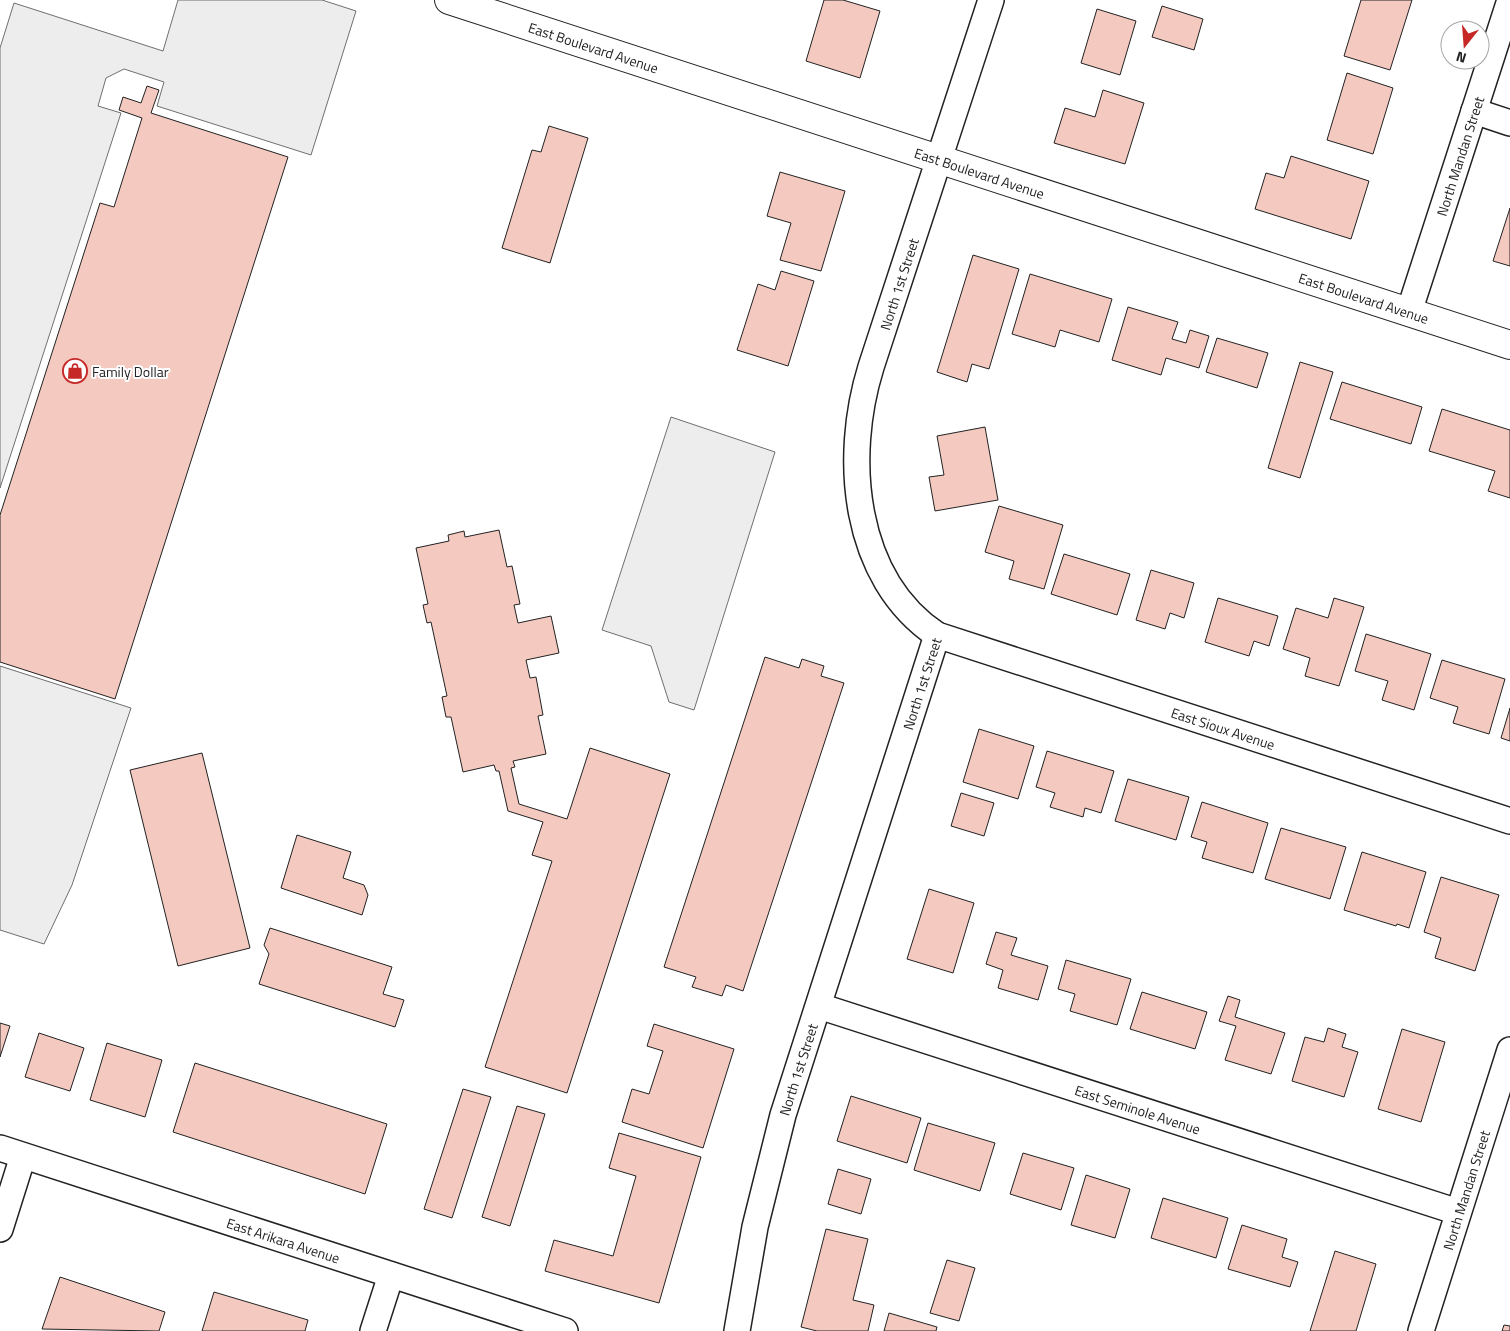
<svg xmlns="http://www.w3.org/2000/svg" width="1510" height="1331" font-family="'Titillium Web',sans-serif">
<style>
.parking{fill:#ededed;stroke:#6f6f6f}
.building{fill:#f3c9c0;stroke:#222}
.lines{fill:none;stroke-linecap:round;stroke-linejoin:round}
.street-casing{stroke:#222;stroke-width:28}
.secondary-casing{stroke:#222;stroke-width:30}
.street{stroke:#fff;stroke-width:25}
.secondary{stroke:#fff;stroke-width:28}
.labels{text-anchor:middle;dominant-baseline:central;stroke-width:4;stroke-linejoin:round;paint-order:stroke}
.street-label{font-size:14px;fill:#222;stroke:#fff}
.poi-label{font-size:14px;fill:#222;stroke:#fff;text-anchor:start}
</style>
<rect width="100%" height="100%" fill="#fff"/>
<g class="parking">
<polygon points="178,0 322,0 356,11 311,155 157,106 164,82 124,69 106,78 98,106 121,113 0,488 0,48 14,3 163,51"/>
<polygon points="671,417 775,452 694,710 669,702 651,646 602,630"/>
<polygon points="0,666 131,708 72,885 44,944 0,930"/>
</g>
<g class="building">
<polygon points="824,0 843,0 880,11 860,78 806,61"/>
<polygon points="1361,0 1412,0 1390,70 1344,56"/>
<polygon points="1162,6 1203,19 1194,50 1152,37"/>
<polygon points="1097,9 1136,21 1120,75 1081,63"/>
<polygon points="1347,73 1393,88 1373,154 1327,140"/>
<polygon points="147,86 159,90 151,113 288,157 115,699 0,662 0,515 100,203 114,207 142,118 119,110 123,97 141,103"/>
<polygon points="1103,90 1144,103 1125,164 1054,143 1065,108 1095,117"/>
<polygon points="549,126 588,138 550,263 502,248 532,150 541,152"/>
<polygon points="1291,156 1369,181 1351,239 1255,209 1266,173 1284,178"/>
<polygon points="780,172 845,191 821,271 780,260 791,223 767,216"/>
<polygon points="1510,208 1510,266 1493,261"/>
<polygon points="973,255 1019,269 989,369 972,364 967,382 937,372"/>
<polygon points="781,271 814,281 788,366 737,350 758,284 775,290"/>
<polygon points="1030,274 1112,299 1099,342 1060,330 1055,347 1012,334"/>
<polygon points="1128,307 1178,322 1172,339 1186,343 1190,330 1209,336 1199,368 1166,358 1161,375 1112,360"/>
<polygon points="1217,338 1268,353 1257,388 1206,372"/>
<polygon points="1300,362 1333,372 1300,478 1268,468"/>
<polygon points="1342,382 1422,407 1411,444 1330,419"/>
<polygon points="1442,409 1510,430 1510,498 1488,491 1495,471 1429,451"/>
<polygon points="985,427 998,500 935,511 929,477 944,475 937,436"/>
<polygon points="999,506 1063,525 1044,589 1009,579 1014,561 985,552"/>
<polygon points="499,530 507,567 512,566 520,604 514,605 518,623 551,616 559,653 526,660 530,678 536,677 543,715 538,716 546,754 513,761 515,767 511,768 519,804 567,819 590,748 670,774 567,1093 485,1067 552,861 532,855 543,822 508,811 499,771 496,771 494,765 463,772 451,717 446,717 442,697 447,696 431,622 427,623 423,605 428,604 416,548 449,541 448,535 464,531 465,537"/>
<polygon points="1064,554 1130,574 1117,615 1051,594"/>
<polygon points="1151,570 1194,583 1184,618 1170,613 1165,629 1136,620"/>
<polygon points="1218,598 1278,616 1269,646 1254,641 1249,656 1205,642"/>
<polygon points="1334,598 1364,607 1339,686 1305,676 1310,658 1283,649 1296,608 1328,618"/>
<polygon points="1366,634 1431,654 1414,710 1382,700 1388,681 1355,671"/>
<polygon points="765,657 799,668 802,659 824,666 821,676 844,683 743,991 726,985 722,996 692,987 696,977 664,967"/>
<polygon points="1442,660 1505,679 1489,734 1453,723 1458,707 1430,698"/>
<polygon points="1510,708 1510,741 1501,738"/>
<polygon points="979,729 1034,746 1018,799 963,782"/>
<polygon points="1047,751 1114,771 1101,813 1085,808 1083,817 1050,807 1055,793 1036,787"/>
<polygon points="202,753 250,948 178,966 130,770"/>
<polygon points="1128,779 1189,797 1176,840 1115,821"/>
<polygon points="961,793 994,803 984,836 951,826"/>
<polygon points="1202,802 1268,823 1253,873 1202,858 1207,842 1191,837"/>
<polygon points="1281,828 1346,847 1330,899 1265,879"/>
<polygon points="297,835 351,852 343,878 364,885 368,895 362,915 281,888"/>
<polygon points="1362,852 1426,872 1409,928 1397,924 1396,926 1344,910"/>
<polygon points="1441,877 1499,895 1475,971 1435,958 1441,938 1424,932"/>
<polygon points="929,889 974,903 953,973 907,959"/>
<polygon points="270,928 392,967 383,994 404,1000 395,1027 259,984 269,954 264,945"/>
<polygon points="996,932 1017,938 1011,955 1048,966 1038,1000 998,988 1003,970 986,964"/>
<polygon points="1066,960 1131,979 1117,1025 1070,1011 1075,994 1058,989"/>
<polygon points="1142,992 1207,1012 1195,1049 1130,1029"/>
<polygon points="1228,996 1240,1000 1235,1017 1285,1033 1271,1074 1225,1060 1236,1026 1219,1021"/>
<polygon points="0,1023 10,1026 0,1057"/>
<polygon points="654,1024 734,1049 703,1148 622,1122 632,1089 649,1094 663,1051 647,1046"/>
<polygon points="1328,1028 1346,1034 1342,1047 1358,1052 1344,1097 1292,1081 1305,1037 1324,1042"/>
<polygon points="1402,1029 1445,1042 1421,1122 1378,1109"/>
<polygon points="39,1033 84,1048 70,1091 25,1077"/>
<polygon points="107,1043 162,1060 145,1117 90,1100"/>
<polygon points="195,1063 387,1124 365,1194 173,1132"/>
<polygon points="463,1089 491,1097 452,1218 424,1209"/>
<polygon points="851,1096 921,1118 907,1163 837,1141"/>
<polygon points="517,1106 545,1114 510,1226 482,1217"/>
<polygon points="928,1123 995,1143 980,1191 914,1170"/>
<polygon points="619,1133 701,1157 659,1303 545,1271 554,1240 613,1256 636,1176 609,1168"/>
<polygon points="1023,1153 1074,1168 1061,1210 1010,1194"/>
<polygon points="838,1169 871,1179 861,1214 828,1204"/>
<polygon points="1086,1175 1130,1189 1115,1238 1071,1225"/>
<polygon points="1163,1198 1228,1218 1216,1258 1151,1238"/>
<polygon points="1242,1225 1287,1239 1282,1257 1298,1262 1290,1287 1228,1269"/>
<polygon points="826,1229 868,1239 853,1300 874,1305 868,1331 817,1331 801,1327"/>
<polygon points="1335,1251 1376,1264 1356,1331 1310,1331"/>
<polygon points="947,1260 975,1268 959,1321 930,1313"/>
<polygon points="60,1277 165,1312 159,1331 42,1329"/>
<polygon points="214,1292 308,1320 305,1331 202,1331"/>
<polygon points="889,1313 937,1327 936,1331 884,1331"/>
<polygon points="1504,1325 1510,1326 1510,1331 1502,1331"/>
</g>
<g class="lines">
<defs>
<g id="street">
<path id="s1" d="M 991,0 L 871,367 C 843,457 852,578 937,635 L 1510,821"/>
<polyline points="1474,111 1510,123"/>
<path id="s2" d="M 1409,312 L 1510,0"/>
<path id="s3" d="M 819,1006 L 1458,1212"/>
<path id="s4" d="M 0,1148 L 565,1331"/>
<polyline points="0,1229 23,1156"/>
<polyline points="373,1331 391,1275"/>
<path id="s5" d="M 737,1331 L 755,1227 L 783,1115 L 937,635"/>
<path id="s6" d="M 1421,1331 L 1510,1050"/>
</g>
<g id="secondary">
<path id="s7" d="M 449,0 L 1510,345"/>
</g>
</defs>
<use href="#street" class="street-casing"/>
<use href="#secondary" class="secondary-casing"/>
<use href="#street" class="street"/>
<use href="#secondary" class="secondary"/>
</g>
<defs>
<symbol id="shop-ring" viewBox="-11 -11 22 22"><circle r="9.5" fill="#fff" stroke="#c62828" stroke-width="1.5"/><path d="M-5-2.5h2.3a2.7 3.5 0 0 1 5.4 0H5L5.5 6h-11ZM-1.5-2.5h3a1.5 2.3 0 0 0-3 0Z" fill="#c62828"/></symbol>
</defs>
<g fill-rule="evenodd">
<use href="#shop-ring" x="61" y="357" width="28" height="28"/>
</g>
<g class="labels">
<g class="street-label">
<text stroke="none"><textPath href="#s7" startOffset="152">East Boulevard Avenue</textPath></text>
<text stroke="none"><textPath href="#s2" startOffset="164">North Mandan Street</textPath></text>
<text stroke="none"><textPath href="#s7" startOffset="558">East Boulevard Avenue</textPath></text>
<text transform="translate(899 284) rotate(-72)">North 1st Street</text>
<text stroke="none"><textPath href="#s7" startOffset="962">East Boulevard Avenue</textPath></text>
<text stroke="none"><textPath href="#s5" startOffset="674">North 1st Street</textPath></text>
<text stroke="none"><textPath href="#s1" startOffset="982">East Sioux Avenue</textPath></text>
<text stroke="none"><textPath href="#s5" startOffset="269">North 1st Street</textPath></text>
<text stroke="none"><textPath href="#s3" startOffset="335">East Seminole Avenue</textPath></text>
<text stroke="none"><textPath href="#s6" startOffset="148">North Mandan Street</textPath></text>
<text stroke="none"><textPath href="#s4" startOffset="298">East Arikara Avenue</textPath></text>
</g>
<g class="poi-label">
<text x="92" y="371">Family Dollar</text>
</g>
</g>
<g transform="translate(1465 45) rotate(197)"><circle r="24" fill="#ffffff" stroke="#a7a7a7"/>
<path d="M0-4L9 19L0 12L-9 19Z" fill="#c62828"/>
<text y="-8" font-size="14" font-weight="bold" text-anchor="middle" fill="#222222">N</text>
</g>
</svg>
